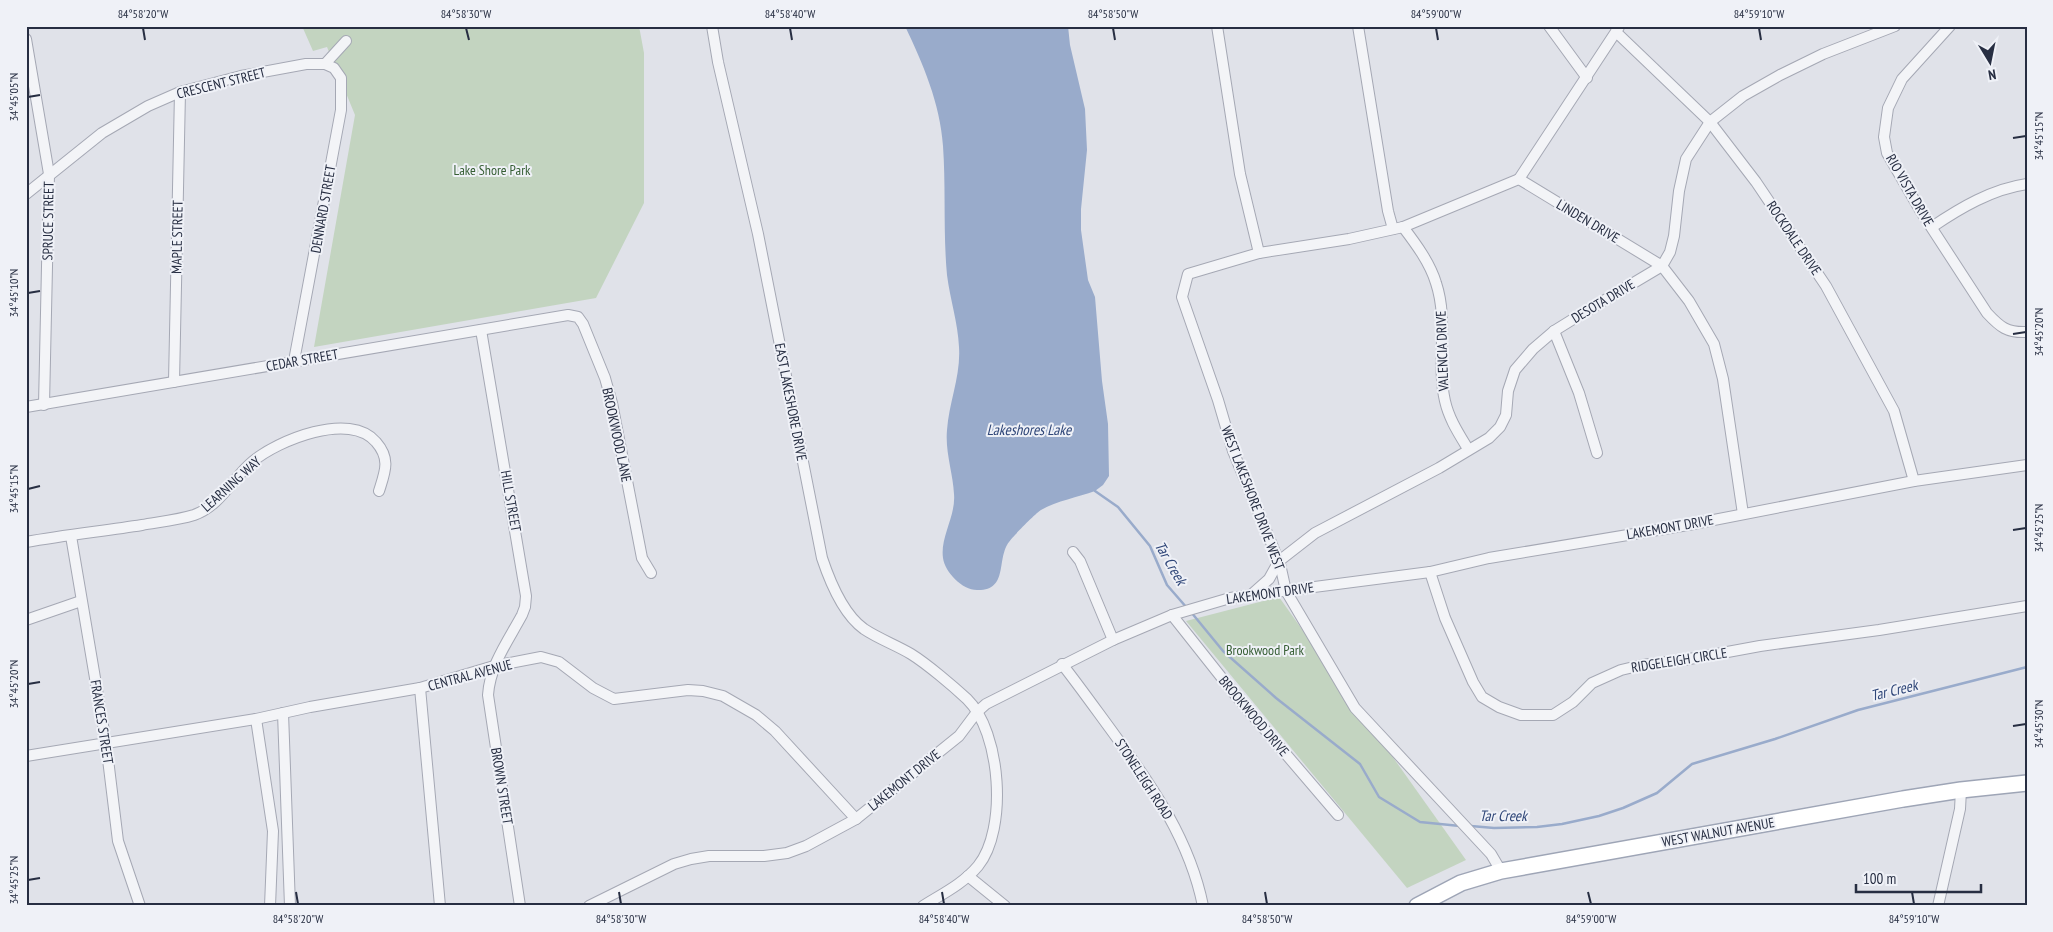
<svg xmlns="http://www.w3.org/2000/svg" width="2053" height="932" font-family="'PT Sans Narrow',sans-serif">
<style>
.green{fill:#c3d4c0}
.water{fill:#99abcb}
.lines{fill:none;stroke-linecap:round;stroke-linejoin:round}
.stream{stroke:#99abcb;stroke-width:2.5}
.minor-casing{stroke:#a5a8b4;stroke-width:12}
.primary-casing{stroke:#9ea5b6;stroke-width:18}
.minor{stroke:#f3f4f7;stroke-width:10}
.primary{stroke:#fff;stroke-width:15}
.ticks{fill:none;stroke:#272e42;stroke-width:2}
.labels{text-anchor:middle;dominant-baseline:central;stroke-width:4;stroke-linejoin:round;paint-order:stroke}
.street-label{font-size:14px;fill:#272e42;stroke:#eff1f7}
.park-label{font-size:14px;fill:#365e34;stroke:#eff1f7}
.water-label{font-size:15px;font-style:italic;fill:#2f4678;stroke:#eff1f7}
.neatline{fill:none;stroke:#272e42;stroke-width:2}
.ticks-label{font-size:12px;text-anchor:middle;fill:#272e42}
</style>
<rect width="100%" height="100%" fill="#e0e2e9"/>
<g class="green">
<polygon points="302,26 639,26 644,53 644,203 596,298 314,347 355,115 327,47 313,51"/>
<polygon points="1279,597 1466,860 1407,888 1186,621"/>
</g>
<path class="water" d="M 905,26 L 1068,26 L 1070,45 L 1085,109 L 1087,150 L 1081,209 L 1081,230 L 1088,280 L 1095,297 L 1102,381 L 1108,424 L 1109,476 L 1103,485 L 1095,491 C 1078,497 1057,501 1041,510 C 1036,513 1013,536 1009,542 C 996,559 1009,591 977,590 C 962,590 945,572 943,558 C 940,537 956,516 954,494 C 953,473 945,452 947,430 C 949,402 961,375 959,347 C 958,323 950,299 947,275 C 943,232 946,189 943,146 C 940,103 923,64 905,26 Z"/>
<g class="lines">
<g class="stream">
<polyline points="1095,491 1118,507 1150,546 1167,585 1187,608"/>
<polyline points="1191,612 1223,651 1276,698 1360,764 1379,797 1420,822 1460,826"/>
<polyline points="1471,826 1494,828 1537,827 1562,824 1599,816 1623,808 1657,793 1692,764 1775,739 1858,710 2027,667"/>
</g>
<defs>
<g id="minor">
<path d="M 712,26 L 718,62 L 758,234 L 822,558 C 830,582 843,614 864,629 C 879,639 896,645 911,654 C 927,664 953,686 967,699 C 1001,732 1008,829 978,866 C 963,884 942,894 923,906"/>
<polyline points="1217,26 1240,174 1259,253"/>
<polyline points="1358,26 1388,211 1393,229"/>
<polyline points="1549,26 1587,78"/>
<path d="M 1950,26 L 1902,79 L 1888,108 L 1884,137 L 1887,153 L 1920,210 L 1987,313 C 2000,327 2007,333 2027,332"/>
<polyline points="1616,32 1710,122 1756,182 1826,286 1894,411 1914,481"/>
<polyline points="26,39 49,174 44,405"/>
<polyline points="325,64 346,41"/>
<polyline points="1519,179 1619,27"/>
<polyline points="26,194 102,133 148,106 180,92 241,76 306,64 325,64 334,68 341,78 341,110 294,361"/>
<path d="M 1403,227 C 1416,244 1430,263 1436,283 C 1449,322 1436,362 1445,401 C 1449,419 1459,434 1468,449"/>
<path d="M 1932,227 C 1960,208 1992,189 2027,184"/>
<path d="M 481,330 L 526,596 L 525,607 L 522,615 C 508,641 490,665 488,695 L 520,906"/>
<polyline points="1554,331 1579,393 1597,453"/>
<polyline points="174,382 180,92"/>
<polyline points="26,407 568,315 578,317 583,324 605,378 612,403 642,558 651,573"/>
<polyline points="71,536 106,743 118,841 140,906"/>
<path d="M 26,542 C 64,535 104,531 142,525 C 159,522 178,520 194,515 C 220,506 232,479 252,462 C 278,440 350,411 376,442 C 391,459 385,472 379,491"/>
<polyline points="1073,552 1080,561 1113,640"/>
<polyline points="1430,572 1445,618 1473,682 1482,697 1499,707 1521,715 1553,715 1573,702 1592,683 1621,670 1642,665 1684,660 1760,646 1879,630 2027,606"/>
<polyline points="1251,595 1269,579 1279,561 1315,533 1439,468 1489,438 1500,427 1506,415 1508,391 1515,370 1533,349 1554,331 1583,313 1662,266 1670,252 1674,236 1679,191 1686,159 1710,122 1743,96 1780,75 1823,54 1895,26"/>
<polyline points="1172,615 1237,697 1338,815"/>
<polyline points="26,620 81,601"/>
<path d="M 1062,664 C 1080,687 1097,711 1114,734 C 1153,787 1190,841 1203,906"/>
<polyline points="420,688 440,906"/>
<polyline points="283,713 290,906"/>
<polyline points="256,719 273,831 270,906"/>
<polyline points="26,756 256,719 310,707 420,688 494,666 541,657 559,662 593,688 614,699 688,690 703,691 723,696 756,715 775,731 856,819"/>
<polyline points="1501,871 1491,854 1355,708 1286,591 1280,564 1233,451 1218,400 1182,297 1188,274 1259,253 1349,239 1403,227 1519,179 1662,266 1689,301 1714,344 1723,379 1743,514"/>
<polyline points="968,876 1005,906"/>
<polyline points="589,906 674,864 691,859 709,856 764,856 787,853 806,846 856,819 959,736 977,712 986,704 1113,640 1172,615 1230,598 1430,572 1489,558 1688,525 1914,481 2027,465"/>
<polyline points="1938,906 1960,809 1961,790"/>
</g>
<polyline id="primary" points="1417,906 1461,883 1501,871 1903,799 1961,790 2027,783"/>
</defs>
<use href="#minor" class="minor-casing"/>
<use href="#primary" class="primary-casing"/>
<use href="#minor" class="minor"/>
<use href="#primary" class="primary"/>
</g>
<path class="ticks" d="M 143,28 L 145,40M 466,28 L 469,40M 790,28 L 792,40M 1113,28 L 1115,40M 1436,28 L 1438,40M 1759,28 L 1761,40M 28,97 L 40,95M 2013,138 L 2026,136M 28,293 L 40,291M 2013,334 L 2026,332M 28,489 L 40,486M 2013,530 L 2026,528M 28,684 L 40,682M 2013,726 L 2026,724M 28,880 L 40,878M 296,892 L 298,904M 619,892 L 621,904M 942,892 L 944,904M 1265,892 L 1267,904M 1588,892 L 1591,904M 1912,892 L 1914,904"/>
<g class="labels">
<g class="street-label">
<text transform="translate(221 83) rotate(-14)">CRESCENT STREET</text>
<text transform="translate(1910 190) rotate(60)">RIO VISTA DRIVE</text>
<text transform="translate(323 209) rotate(-80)">DENNARD STREET</text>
<text transform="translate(48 221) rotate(-89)">SPRUCE STREET</text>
<text transform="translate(1588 221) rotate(31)">LINDEN DRIVE</text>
<text transform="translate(177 237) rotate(-89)">MAPLE STREET</text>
<text transform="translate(1794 238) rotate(56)">ROCKDALE DRIVE</text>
<text transform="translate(1603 301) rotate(-31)">DESOTA DRIVE</text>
<text transform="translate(1442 351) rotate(-92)">VALENCIA DRIVE</text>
<text transform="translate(302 360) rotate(-10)">CEDAR STREET</text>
<text transform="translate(791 402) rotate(79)">EAST LAKESHORE DRIVE</text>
<text transform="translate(617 435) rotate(78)">BROOKWOOD LANE</text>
<text transform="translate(231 484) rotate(-42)">LEARNING WAY</text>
<text transform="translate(1253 498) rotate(69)">WEST LAKESHORE DRIVE WEST</text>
<text transform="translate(511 501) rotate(80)">HILL STREET</text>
<text transform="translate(1670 527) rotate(-10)">LAKEMONT DRIVE</text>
<text transform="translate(1270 593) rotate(-8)">LAKEMONT DRIVE</text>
<text transform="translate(1679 660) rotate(-9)">RIDGELEIGH CIRCLE</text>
<text transform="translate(470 675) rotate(-15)">CENTRAL AVENUE</text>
<text transform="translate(1254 716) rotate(50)">BROOKWOOD DRIVE</text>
<text transform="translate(102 722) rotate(81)">FRANCES STREET</text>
<text transform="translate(1144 779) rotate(57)">STONELEIGH ROAD</text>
<text transform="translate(904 780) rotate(-39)">LAKEMONT DRIVE</text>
<text transform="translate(502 786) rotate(81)">BROWN STREET</text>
<text transform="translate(1718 832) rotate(-10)">WEST WALNUT AVENUE</text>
</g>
<g class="park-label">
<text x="492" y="170">Lake Shore Park</text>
<text x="1265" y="650">Brookwood Park</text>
</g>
<g class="water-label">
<text x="1029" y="429">Lakeshores Lake</text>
<text transform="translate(1171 563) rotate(60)">Tar Creek</text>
<text transform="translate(1894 690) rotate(-14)">Tar Creek</text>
<text x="1503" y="815">Tar Creek</text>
</g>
</g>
<rect width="2053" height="932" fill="none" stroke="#eff1f7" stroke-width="55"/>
<g transform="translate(1990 62) rotate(170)" stroke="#eff1f7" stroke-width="4" paint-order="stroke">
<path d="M0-4L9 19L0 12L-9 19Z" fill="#272e42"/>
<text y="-8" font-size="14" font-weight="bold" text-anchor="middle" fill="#272e42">N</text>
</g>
<path d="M1856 884v8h125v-8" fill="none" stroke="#272e42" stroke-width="2.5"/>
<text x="1863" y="884" font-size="15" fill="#272e42" stroke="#eff1f7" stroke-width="4" paint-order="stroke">100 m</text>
<rect x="28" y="28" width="1998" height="876" class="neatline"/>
<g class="ticks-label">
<text x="143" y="18">84°58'20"W</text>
<text x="466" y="18">84°58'30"W</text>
<text x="790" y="18">84°58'40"W</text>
<text x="1113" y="18">84°58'50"W</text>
<text x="1436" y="18">84°59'00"W</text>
<text x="1759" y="18">84°59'10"W</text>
<text transform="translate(14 97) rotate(-90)" y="4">34°45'05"N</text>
<text transform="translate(2039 136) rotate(-90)" y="4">34°45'15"N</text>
<text transform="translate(14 293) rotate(-90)" y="4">34°45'10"N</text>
<text transform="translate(2039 332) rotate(-90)" y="4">34°45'20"N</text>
<text transform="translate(14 489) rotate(-90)" y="4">34°45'15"N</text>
<text transform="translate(2039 528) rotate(-90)" y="4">34°45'25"N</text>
<text transform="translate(14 684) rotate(-90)" y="4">34°45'20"N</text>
<text transform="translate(2039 724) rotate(-90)" y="4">34°45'30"N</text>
<text transform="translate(14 880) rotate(-90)" y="4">34°45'25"N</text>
<text x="298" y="923">84°58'20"W</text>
<text x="621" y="923">84°58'30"W</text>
<text x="944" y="923">84°58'40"W</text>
<text x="1267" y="923">84°58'50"W</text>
<text x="1591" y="923">84°59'00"W</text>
<text x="1914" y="923">84°59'10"W</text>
</g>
</svg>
